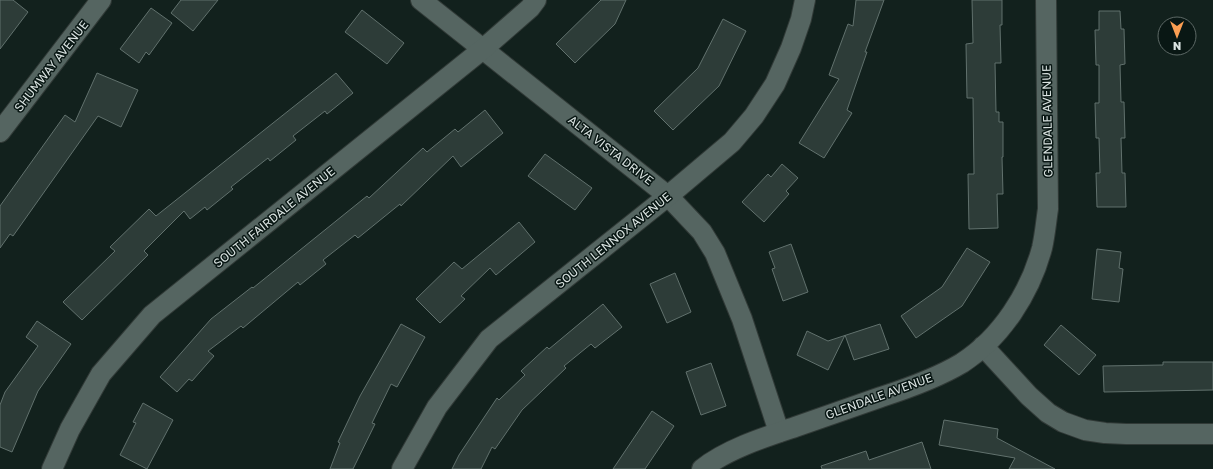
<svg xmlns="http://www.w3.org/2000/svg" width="1213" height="469" font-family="'Golos Text',sans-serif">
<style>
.building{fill:#2d3c38;stroke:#61716d}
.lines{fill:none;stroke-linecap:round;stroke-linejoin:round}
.minor-casing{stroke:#313a37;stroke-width:22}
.minor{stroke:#556561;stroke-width:20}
.labels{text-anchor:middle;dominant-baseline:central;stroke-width:3;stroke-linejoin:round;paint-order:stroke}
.street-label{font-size:12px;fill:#dbe4e2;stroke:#091714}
</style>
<rect width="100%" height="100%" fill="#12211d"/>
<g class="building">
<polygon points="0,0 13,0 28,12 0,49"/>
<polygon points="181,0 218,0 193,31 171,13"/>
<polygon points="601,0 626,0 615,24 575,63 556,44"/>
<polygon points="856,0 884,0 865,52 867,52 847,110 852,113 824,158 799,143 839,79 829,75 848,24 853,26"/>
<polygon points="972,0 1002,0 1002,25 1000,25 1001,63 995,63 996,112 999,112 999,122 1003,122 1003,157 1002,157 1003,194 997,194 998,228 969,229 968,174 974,174 973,98 967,98 966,44 973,43"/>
<polygon points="151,8 172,23 149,55 146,52 139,63 120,49"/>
<polygon points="362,10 404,43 387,64 345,32"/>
<polygon points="1099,11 1120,11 1121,29 1124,29 1125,64 1120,65 1121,102 1124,102 1125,138 1121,138 1122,173 1125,173 1126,207 1097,207 1096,173 1100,173 1099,138 1096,138 1095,103 1099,103 1099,65 1096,65 1095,30 1099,30"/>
<polygon points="723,19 746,31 719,86 673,130 654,111 698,68"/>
<polygon points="97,73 138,90 121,127 98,116 13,236 10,234 0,248 0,206 65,115 75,122"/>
<polygon points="336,73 353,93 327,114 325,111 293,136 296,140 270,161 268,158 231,187 233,189 207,210 205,207 190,219 184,211 144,251 148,255 82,320 63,302 115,251 110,247 149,209 156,216"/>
<polygon points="485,110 503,133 461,167 453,156 401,206 400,204 358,238 355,235 323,260 326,264 300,285 298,282 243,328 241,326 208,351 214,356 192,381 189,379 177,392 160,377 211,319 252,287 253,288 367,196 369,198 423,148 427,152 455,129 458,132"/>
<polygon points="545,154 592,188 575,210 528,176"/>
<polygon points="782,164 798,178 786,191 789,194 764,222 742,202 768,174 771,177"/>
<polygon points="519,222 535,242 496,275 490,268 461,296 465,299 440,323 416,299 454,262 462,269"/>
<polygon points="791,244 808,292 783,301 772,269 775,268 769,252"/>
<polygon points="967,248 990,262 962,306 916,338 901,316 942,287"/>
<polygon points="1097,249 1121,252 1119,268 1123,269 1119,302 1092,299"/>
<polygon points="675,273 691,312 667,323 650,284"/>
<polygon points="603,304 622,327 595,348 591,344 564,366 566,368 522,410 495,449 492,447 481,469 452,469 459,455 497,398 499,400 525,375 521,371 547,347 549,349"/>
<polygon points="37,321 71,344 38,391 12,452 0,447 0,405 5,392 38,346 26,337"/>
<polygon points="401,324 425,337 397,387 391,384 372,423 375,424 353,469 330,469 340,443 338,442 360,396"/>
<polygon points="880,324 889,349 854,360 845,335 828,370 797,355 807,331 828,341"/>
<polygon points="1061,325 1096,355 1079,375 1044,345"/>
<polygon points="1163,362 1213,362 1213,390 1104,392 1103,366 1163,365"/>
<polygon points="711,363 726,406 701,415 686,372"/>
<polygon points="143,403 173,420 147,469 120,455 136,423 133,422"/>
<polygon points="652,411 674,426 645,469 613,469"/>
<polygon points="944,420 998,429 997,438 1055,469 1009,469 1015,458 939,445"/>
<polygon points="922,442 931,469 822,469 821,466 866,451 869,460"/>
</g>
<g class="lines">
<defs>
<g id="minor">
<polyline points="421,0 668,196 702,232 715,253 742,319 779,432"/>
<polyline points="0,132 101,0"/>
<polyline points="983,346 1029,396 1048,413 1063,422 1085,430 1105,433 1126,434 1213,434"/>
<polyline points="52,469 70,429 101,374 152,315 483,49 530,8 536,0"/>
<polyline points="402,469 437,407 489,339 668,196 732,142 754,116 775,84 791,48 801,19 805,0"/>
<path d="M 702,469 C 727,449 765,437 795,427 C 824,417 853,407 881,397 C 909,388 937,378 962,363 C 1001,338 1030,293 1042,248 C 1045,235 1046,222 1048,209 L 1046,0"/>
</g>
</defs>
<use href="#minor" class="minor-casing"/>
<use href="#minor" class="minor"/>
</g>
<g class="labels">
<g class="street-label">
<text transform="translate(51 66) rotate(-52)">SHUMWAY AVENUE</text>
<text transform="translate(1047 121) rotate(-91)">GLENDALE AVENUE</text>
<text transform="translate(611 150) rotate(38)">ALTA VISTA DRIVE</text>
<text transform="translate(274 217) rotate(-39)">SOUTH FAIRDALE AVENUE</text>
<text transform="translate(613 240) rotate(-39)">SOUTH LENNOX AVENUE</text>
<text transform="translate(879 396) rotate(-20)">GLENDALE AVENUE</text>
</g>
</g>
<g transform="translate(1177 36) rotate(180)"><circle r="19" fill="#091714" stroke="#5d6966"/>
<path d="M0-3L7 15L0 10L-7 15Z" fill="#fb9e52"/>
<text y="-6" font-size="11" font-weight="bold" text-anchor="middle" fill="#dbe4e2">N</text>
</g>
</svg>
